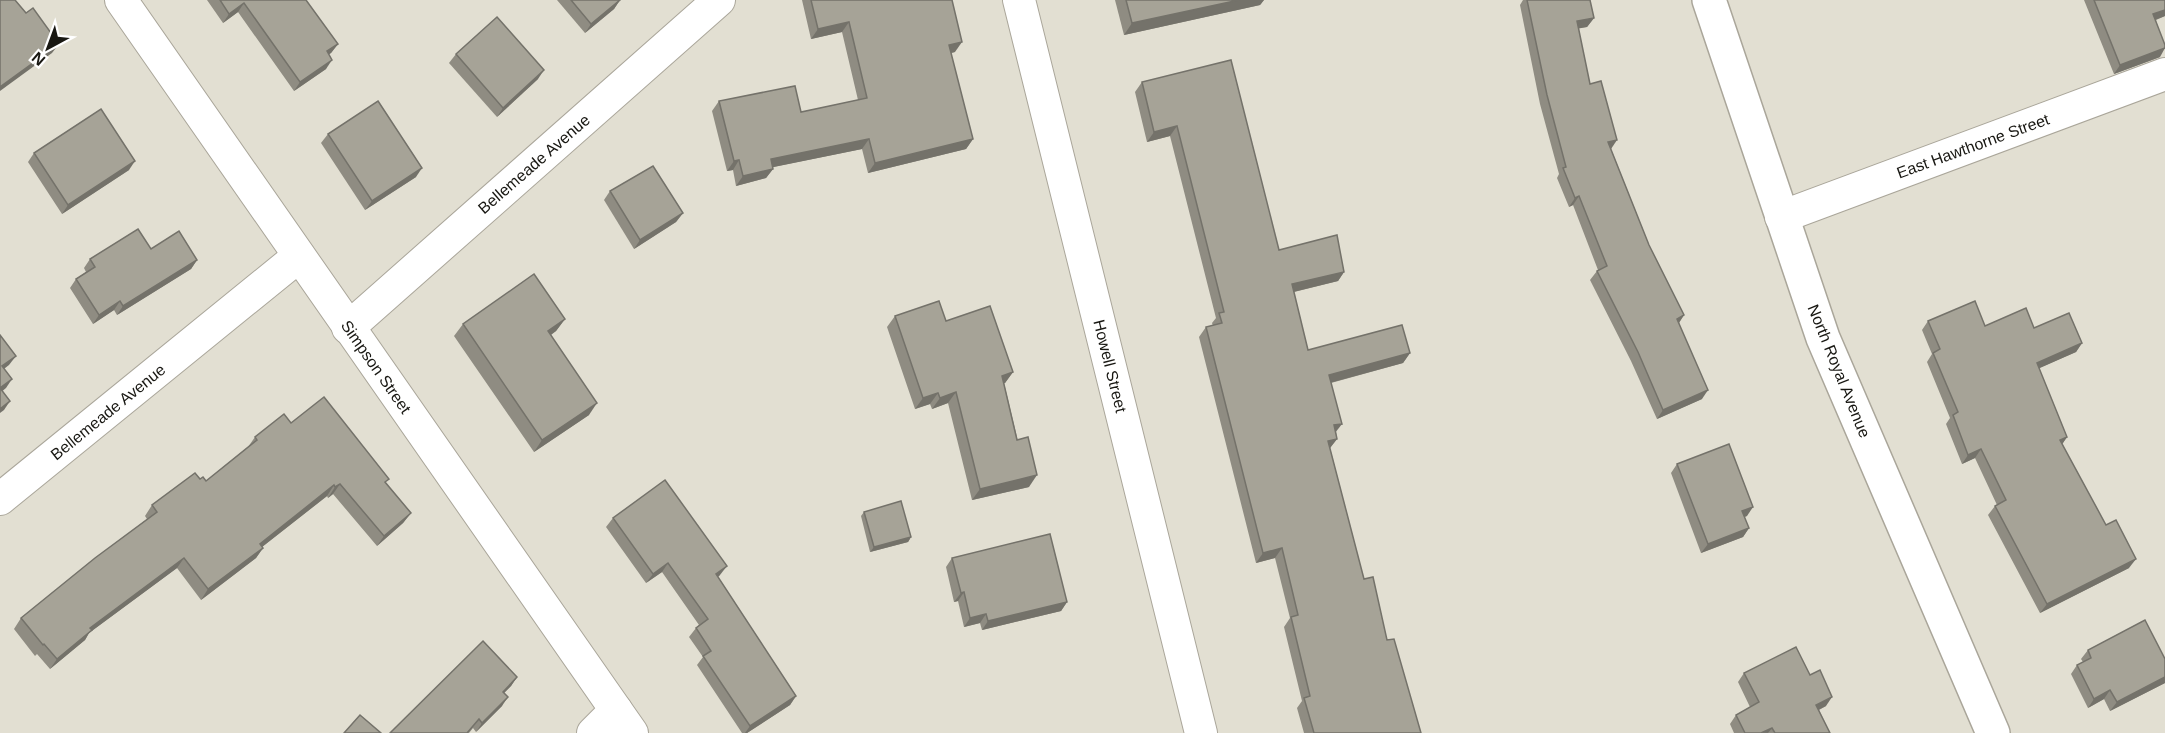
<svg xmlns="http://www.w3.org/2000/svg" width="2165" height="733" font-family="Helvetica,sans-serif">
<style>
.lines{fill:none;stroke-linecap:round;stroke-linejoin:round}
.minor-casing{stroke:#aaa69a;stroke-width:34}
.tertiary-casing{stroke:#aaa69a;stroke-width:36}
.minor{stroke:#fff;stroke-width:32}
.tertiary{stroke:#fff;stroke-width:33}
.wall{fill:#8f8c82}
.shaded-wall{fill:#74726a}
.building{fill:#a6a397;stroke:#74726a;stroke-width:1.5}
.labels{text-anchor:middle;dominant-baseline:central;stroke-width:6;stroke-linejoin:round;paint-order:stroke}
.street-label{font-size:16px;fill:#181712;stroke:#fff}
</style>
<rect width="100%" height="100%" fill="#e2dfd2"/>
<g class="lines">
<defs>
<g id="minor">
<polyline points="121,0 632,733"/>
<polyline points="1019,0 1201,733"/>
<polyline points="1781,217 2165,74"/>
<polyline points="348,328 719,0"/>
<polyline points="0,499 299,256"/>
<polyline points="593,733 616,710"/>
</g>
<polyline id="tertiary" points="1709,0 1823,338 1993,733"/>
</defs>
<use href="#minor" class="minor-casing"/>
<use href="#tertiary" class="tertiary-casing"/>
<use href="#minor" class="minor"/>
<use href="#tertiary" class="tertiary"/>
</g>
<g class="wall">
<polygon points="207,0 306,0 338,44 331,53 329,54 326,69 294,91 238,12 223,23"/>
<polygon points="557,0 620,0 614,9 585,33"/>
<polygon points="802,0 952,0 955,52 951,53 973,139 966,149 868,173 862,149 773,167 773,169 766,178 736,186 733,170 727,171 712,111 719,101 801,112 858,100 842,32 811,39"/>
<polygon points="1115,0 1264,0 1260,5 1124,35"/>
<polygon points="1523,0 1590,0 1594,18 1587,27 1578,28 1590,84 1611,149 1649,245 1684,315 1679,323 1702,399 1657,419 1631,361 1590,280 1597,271 1598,270 1573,205 1569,207 1557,178 1559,174 1540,104 1520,5"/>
<polygon points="2084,0 2165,0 2165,16 2156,20 2160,57 2114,74"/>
<polygon points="456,54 538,79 497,117 449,63"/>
<polygon points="1142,82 1279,250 1344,272 1338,281 1294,292 1308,350 1410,353 1403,363 1331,383 1336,432 1337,439 1330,448 1364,579 1387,640 1421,733 1304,733 1297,708 1302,701 1284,627 1290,618 1275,558 1256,563 1199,337 1206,327 1213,326 1212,323 1216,318 1170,136 1147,142 1135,92"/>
<polygon points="328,134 416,177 365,210 321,143"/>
<polygon points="34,153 129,170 62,214 28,162"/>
<polygon points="610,191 683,213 676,222 634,249 604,200"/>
<polygon points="151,249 197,260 191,269 117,315 114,310 93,324 70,288 76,279 86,272 84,268 90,259"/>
<polygon points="895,316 946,321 1013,372 1005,383 1004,383 1029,487 972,500 948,403 932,409 930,404 915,409 887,327"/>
<polygon points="565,319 556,331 551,335 589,415 534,452 454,336 463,324"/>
<polygon points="1928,321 1985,326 2034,328 2082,343 2076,352 2039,368 2067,437 2062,444 2129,568 2040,613 1988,515 1995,506 1997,505 1975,458 1962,464 1946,424 1950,418 1927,362 1932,354 1922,330"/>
<polygon points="291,423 386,483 411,513 403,523 377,546 333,494 328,498 327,496 262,547 263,548 256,558 201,600 177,568 89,633 85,640 50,669 37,654 35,656 14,629 21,618 147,519 145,516 152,505 200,479 206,481 248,447 255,437"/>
<polygon points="1677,464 1747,516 1744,517 1749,528 1743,537 1701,553 1671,473"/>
<polygon points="864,512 911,537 908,542 870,552 861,516"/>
<polygon points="613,518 720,575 718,577 796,696 790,705 747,733 742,733 697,665 703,657 689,637 696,628 699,625 662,572 646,583 606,527"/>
<polygon points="952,558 1067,602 1061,611 982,630 980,623 964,627 958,601 954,602 946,567"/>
<polygon points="2088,650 2165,659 2165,683 2110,711 2104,699 2088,708 2071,674 2077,665 2083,662 2081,659"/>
<polygon points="1744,673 1826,706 1819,710 1830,733 1734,733 1730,724 1736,715 1750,707 1738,682"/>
<polygon points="517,677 511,686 504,693 502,706 476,732 473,728 469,733 390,733"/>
</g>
<g class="shaded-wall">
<polygon points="620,0 614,9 585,33 591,24"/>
<polygon points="1239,0 1264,0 1260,5 1124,35 1132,23"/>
<polygon points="244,3 238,12 223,23 229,14"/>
<polygon points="2165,10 2165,16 2147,23 2153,14"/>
<polygon points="1594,18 1587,27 1570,30 1577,21"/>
<polygon points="849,22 842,32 811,39 818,29"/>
<polygon points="962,42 955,52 942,55 949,45"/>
<polygon points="59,44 52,53 0,91 0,87"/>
<polygon points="338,44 331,53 320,60 327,51"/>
<polygon points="2165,48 2160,57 2114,74 2120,65"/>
<polygon points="332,60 326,69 294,91 300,82"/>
<polygon points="544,70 538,79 497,117 503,108"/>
<polygon points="1177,126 1170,136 1147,142 1154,132"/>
<polygon points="869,139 862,149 764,169 771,159"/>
<polygon points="973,139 966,149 868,173 875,163"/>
<polygon points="1617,140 1611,149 1608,142"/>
<polygon points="739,160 733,170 727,171 734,161"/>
<polygon points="135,161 129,170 62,214 68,205"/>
<polygon points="422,168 416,177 365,210 372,201"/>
<polygon points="773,169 766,178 736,186 743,176"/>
<polygon points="1579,196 1573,205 1569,207 1575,198"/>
<polygon points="683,213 676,222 634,249 640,240"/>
<polygon points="197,260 191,269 117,315 123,306"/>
<polygon points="1344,272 1338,281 1285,294 1292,284"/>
<polygon points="120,301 114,310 93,324 99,315"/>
<polygon points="1684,315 1678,324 1677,319"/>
<polygon points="565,319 556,331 539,343 548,331"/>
<polygon points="2082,343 2076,352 2031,372 2037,363"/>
<polygon points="1410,353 1403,363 1322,385 1329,375"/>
<polygon points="16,356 9,365 0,372 2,366"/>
<polygon points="1013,372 1005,383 994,387 1002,376"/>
<polygon points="12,379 6,388 0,393 0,388"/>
<polygon points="1708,390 1702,399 1657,419 1663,410"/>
<polygon points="956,392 948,403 932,409 940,398"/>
<polygon points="938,393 930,404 915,409 923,398"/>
<polygon points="10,401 4,410 0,413 0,409"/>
<polygon points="597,403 589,415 534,452 542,440"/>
<polygon points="1342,424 1335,433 1334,425"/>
<polygon points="2067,437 2061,446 2060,440"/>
<polygon points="1337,439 1330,448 1328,441"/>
<polygon points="1981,449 1975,458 1962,464 1968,455"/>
<polygon points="1037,475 1029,487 972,500 980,489"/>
<polygon points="340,484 333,494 328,498 335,487"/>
<polygon points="334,485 327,496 253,554 260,544"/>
<polygon points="1753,507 1747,516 1736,520 1742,511"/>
<polygon points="411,513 403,523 377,546 384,536"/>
<polygon points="1749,528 1743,537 1701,553 1708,544"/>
<polygon points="911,537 908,542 870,552 874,547"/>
<polygon points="263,548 256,558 201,600 208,589"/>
<polygon points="1282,548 1275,558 1256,563 1263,553"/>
<polygon points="184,558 177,568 89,633 85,640 50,669 57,659 90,628"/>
<polygon points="2136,559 2129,568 2040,613 2047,604"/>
<polygon points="668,563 662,572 646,583 653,574"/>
<polygon points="727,566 720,575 709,583 716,574"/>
<polygon points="964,592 958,601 954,602 961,593"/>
<polygon points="1067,602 1061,611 982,630 988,621"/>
<polygon points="986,614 980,623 964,627 970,618"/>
<polygon points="517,677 511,686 496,701 503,692"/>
<polygon points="2165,677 2165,683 2110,711 2117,702"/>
<polygon points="2110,690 2104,699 2088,708 2094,699"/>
<polygon points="796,696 790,705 747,733 745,733 750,726"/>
<polygon points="508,697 502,706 476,732 482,723"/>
<polygon points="1832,697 1826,706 1810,714 1816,705"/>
<polygon points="1772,728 1768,733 1761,733"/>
</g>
<g class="building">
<polygon points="0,0 15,0 26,13 33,8 59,44 0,87"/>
<polygon points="220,0 306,0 338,44 327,51 332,60 300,82 244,3 229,14"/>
<polygon points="571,0 620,0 591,24"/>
<polygon points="811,0 952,0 962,42 949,45 973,139 875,163 869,139 771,159 773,169 743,176 739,160 734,161 719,101 795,86 801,112 867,98 849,22 818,29"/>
<polygon points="1126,0 1239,0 1132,23"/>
<polygon points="1527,0 1590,0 1594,18 1577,21 1590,84 1601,81 1617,140 1608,142 1649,245 1684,315 1677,319 1708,390 1663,410 1638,352 1597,271 1607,266 1579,196 1575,198 1563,168 1566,167 1547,95"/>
<polygon points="2094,0 2165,0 2165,10 2153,14 2165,45 2165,48 2120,65"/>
<polygon points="497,17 544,70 503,108 456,54"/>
<polygon points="1231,60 1279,250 1337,235 1344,272 1292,284 1308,350 1402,325 1410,353 1329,375 1342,424 1334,425 1337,439 1328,441 1364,579 1373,577 1387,640 1394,639 1421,733 1314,733 1304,698 1310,696 1291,617 1298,615 1282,548 1263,553 1206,327 1222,323 1219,313 1224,312 1177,126 1154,132 1142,82"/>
<polygon points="378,101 422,168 372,201 328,134"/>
<polygon points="101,109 135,161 68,205 34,153"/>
<polygon points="653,166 683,213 640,240 610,191"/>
<polygon points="138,229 151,249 179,231 197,260 123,306 120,301 99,315 76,279 95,267 90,259"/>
<polygon points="534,274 565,319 548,331 597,403 542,440 463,324"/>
<polygon points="939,301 946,321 990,306 1013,372 1002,376 1017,440 1028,437 1037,475 980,489 956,392 940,398 938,393 923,398 895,316"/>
<polygon points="1975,301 1985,326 2026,308 2034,328 2069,313 2082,343 2037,363 2067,437 2060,440 2106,525 2116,520 2136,559 2047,604 1995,506 2006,500 1981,449 1968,455 1953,415 1958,412 1933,353 1940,349 1928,321"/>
<polygon points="0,335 16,356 2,366 12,379 0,388"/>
<polygon points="0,388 10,401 0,409"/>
<polygon points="324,397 389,479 385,482 411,513 384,536 340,484 335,487 334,485 260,544 263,548 208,589 184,558 90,628 92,630 57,659 44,644 43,645 21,618 95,558 157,512 152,505 195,473 200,479 203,477 206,481 257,440 255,437 284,414 291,423"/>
<polygon points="1729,444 1753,507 1742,511 1749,528 1708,544 1677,464"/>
<polygon points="665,480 727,566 716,574 796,696 750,726 703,656 711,651 696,628 708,619 668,563 653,574 613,518"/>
<polygon points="901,501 911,537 874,547 864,512"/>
<polygon points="1050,534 1067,602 988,621 986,614 970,618 964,592 961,593 952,558"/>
<polygon points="2145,620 2165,659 2165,677 2117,702 2110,690 2094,699 2077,665 2091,658 2088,650"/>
<polygon points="483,641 517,677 503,692 508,697 482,723 479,719 467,733 390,733"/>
<polygon points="1796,647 1810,675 1820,670 1832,697 1816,705 1830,733 1775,733 1772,728 1761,733 1745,733 1736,715 1759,702 1744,673"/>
<polygon points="360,715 381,733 344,733"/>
</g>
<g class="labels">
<g class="street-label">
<text transform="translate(1973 146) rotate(-20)">East Hawthorne Street</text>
<text transform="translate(534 164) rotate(-41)">Bellemeade Avenue</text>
<text transform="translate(1110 366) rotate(76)">Howell Street</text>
<text transform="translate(376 367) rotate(55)">Simpson Street</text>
<text transform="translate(1839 371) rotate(68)">North Royal Avenue</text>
<text transform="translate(108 412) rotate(-39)">Bellemeade Avenue</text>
</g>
</g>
<g transform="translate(48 48) rotate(221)" stroke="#ffffff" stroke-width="4.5" paint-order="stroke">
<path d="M0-4.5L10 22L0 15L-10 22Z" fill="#181712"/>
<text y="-9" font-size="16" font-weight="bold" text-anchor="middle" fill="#181712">N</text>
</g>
</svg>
